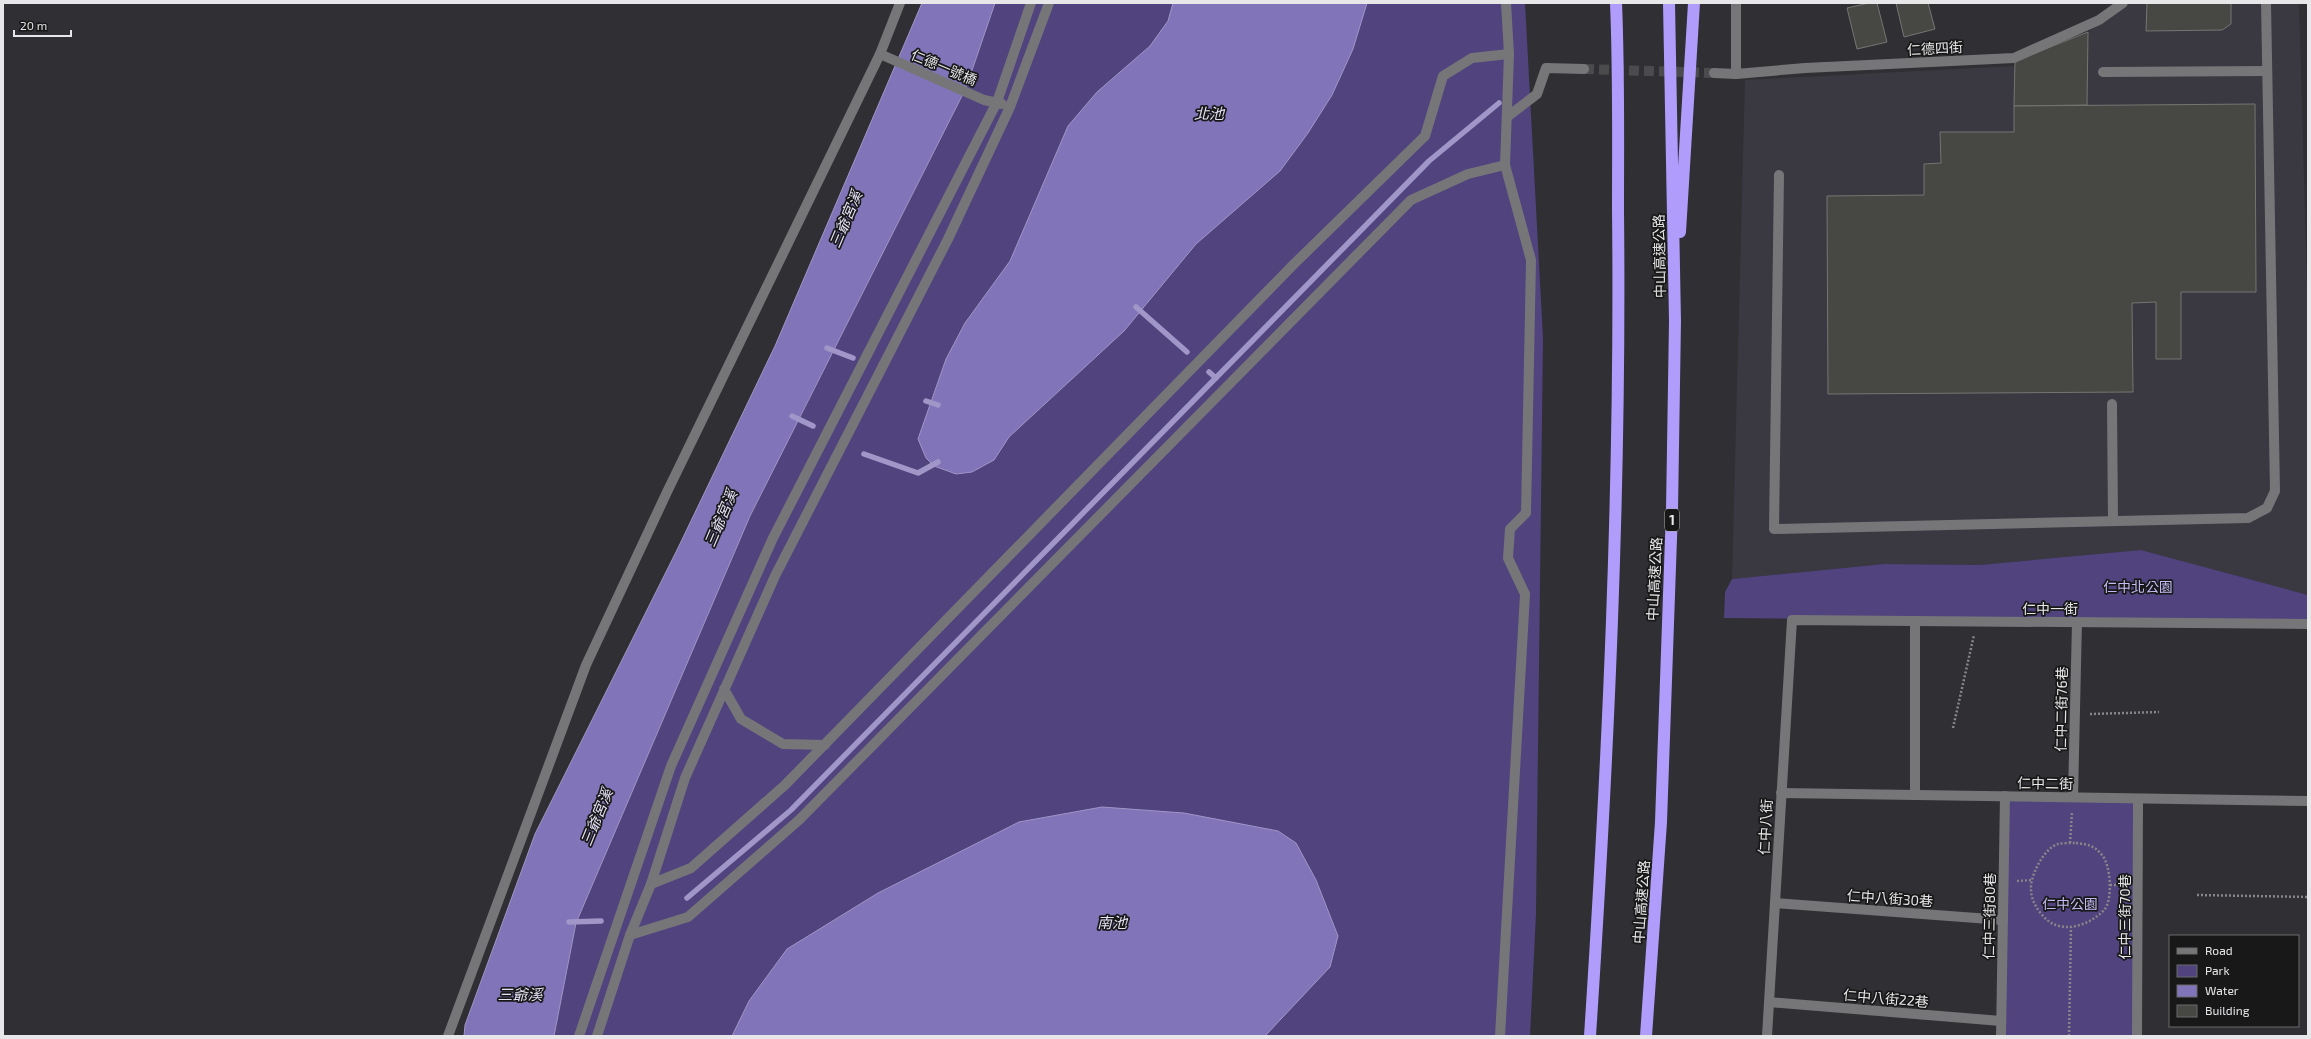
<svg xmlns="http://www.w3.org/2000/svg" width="2311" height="1039" font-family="'Exo 2','Noto Sans TC',sans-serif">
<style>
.built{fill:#3a3942}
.green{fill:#50437e}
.water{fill:#8174b8;stroke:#a096c7}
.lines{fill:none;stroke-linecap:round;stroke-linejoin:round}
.stream{stroke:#a096c7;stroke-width:5.5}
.building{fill:#474744;stroke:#757672}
.minor-tunnel{stroke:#4b4b4e;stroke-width:10;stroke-dasharray:10 5;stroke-linecap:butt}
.path{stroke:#878689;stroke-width:2.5;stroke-dasharray:2 2;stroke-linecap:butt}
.minor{stroke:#767679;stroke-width:10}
.highway{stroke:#af9cfb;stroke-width:12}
.labels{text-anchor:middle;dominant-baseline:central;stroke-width:3.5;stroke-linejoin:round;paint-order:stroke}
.shield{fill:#181819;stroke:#a9a9ab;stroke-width:1}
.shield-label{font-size:13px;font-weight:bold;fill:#e7e7e9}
.street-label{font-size:14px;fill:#e7e7e9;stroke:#181819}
.park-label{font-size:14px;fill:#c3baf3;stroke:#181819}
.water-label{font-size:15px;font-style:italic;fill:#e4e1f5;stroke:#181819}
</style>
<rect width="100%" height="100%" fill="#302f33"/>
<polygon class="built" points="2131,3 2299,3 2308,320 2308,595 2141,550 1979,565 1884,564 1732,579 1745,80 2015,66 2088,32"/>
<g class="green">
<polygon points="995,3 1525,3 1543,338 1536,914 1530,1036 554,1036 576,923 750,516 966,88"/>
<polygon points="2141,550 2308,595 2308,623 1724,618 1725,592 1732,579 1884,564 1979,565"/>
<polygon points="2005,796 2138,799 2137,1036 2001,1036"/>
</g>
<g class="water">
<polygon points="922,3 995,3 966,88 750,516 576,923 554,1036 464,1036 465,1025 535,834 677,550 775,346"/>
<polygon points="1173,3 1367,3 1353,49 1332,95 1308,133 1280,171 1196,244 1124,331 1009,437 994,460 972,472 956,474 934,466 926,458 918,439 946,359 965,323 1010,261 1068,126 1097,92 1150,46 1168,21"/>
<polygon points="1102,807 1184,813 1278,831 1296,843 1316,880 1338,936 1330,967 1265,1036 732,1036 749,1001 787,949 878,893 1019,822"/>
</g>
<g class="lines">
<g class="stream">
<polyline points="1136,307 1187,352"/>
<polyline points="827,348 853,358"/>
<polyline points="1209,372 1216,378"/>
<polyline points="926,401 938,405"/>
<polyline points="792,416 813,426"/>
<polyline points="864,454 918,473 938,462"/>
<polyline points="687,898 791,810 1429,161 1499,103"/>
<polyline points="569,922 601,921"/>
</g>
</g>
<g class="building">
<polygon points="1869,3 1877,3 1887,42 1857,49 1847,8"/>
<polygon points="1896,3 1928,3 1935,29 1904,37"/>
<polygon points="2147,3 2231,3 2231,24 2222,30 2146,31"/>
<polygon points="2088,32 2087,105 2014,106 2015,61"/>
<polygon points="2255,104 2256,292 2181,292 2181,359 2156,359 2156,302 2132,303 2133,392 1828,394 1827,196 1924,195 1924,164 1941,163 1940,132 2014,132 2014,106"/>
</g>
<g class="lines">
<polyline class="minor-tunnel" points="1584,69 1714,73"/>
<g class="path">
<polyline points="2090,714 2159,712"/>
<polyline points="1953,728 1974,635"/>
<polyline points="2070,843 2072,812"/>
<path d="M 2076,843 C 2087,844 2095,846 2102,855 C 2111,865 2113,901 2104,910 C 2088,927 2059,935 2043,916 C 2036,908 2031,899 2031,889 C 2030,876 2044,848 2058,844 C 2063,843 2070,843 2076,843 Z"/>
<polyline points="2017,881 2033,880"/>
<polyline points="2110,885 2123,885"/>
<polyline points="2197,895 2308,897"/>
<polyline points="2069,1036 2071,927"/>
</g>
<g class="minor">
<polyline points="880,54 984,100 1002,104"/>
<polyline points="2103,72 2267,71"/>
<polyline points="1714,73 1736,74 1805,68 2014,58 2099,20 2123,3"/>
<polyline points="1736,74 1736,3"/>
<polyline points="1507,117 1537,94 1546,68 1584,69"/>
<polyline points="1779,175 1774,529 2248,518 2267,508 2275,491 2266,3"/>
<polyline points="2112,404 2113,521"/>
<polyline points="1915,621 1915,795"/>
<polyline points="724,689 741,719 783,744 825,745"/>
<polyline points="1781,793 2308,801"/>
<polyline points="2073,797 2077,622"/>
<polyline points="651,884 685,778 775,576 948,239 1010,107 1049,3"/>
<polyline points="1775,903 2003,920"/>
<polyline points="630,935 688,917 799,820 1411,200 1468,174 1505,165"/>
<polyline points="1769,1002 2001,1021"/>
<polyline points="448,1036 586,665 667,492 880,54 900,3"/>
<polyline points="579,1036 671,766 773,538 997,102 1031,3"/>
<polyline points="597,1036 630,935 651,884 691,868 785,785 1293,265 1425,136 1443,76 1472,58 1509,54"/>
<polyline points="1500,1036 1525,594 1508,558 1510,529 1526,513 1531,260 1505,165 1509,54 1506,3"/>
<polyline points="1767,1036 1792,620 2308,624"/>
<polyline points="2001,1036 2005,796"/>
<polyline points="2137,1036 2138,799"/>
</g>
<g class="highway">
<polyline points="1680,232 1694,3"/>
<path d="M 1590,1036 C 1608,761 1621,486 1618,211 C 1618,142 1619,72 1616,3"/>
<polyline points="1646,1036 1661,822 1672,510 1675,321 1669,3"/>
</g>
</g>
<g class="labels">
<rect class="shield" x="1665" y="509" width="14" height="22" rx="3"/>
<g class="shield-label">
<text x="1672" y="520">1</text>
</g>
<g class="street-label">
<text transform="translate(1935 48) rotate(-3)">仁德四街</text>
<text transform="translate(944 67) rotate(23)">仁德一號橋</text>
<text transform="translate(1659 256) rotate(-91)">中山高速公路</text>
<text transform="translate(1654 579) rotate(-87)">中山高速公路</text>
<text x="2050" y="608">仁中一街</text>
<text transform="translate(2061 709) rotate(-89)">仁中二街76巷</text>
<text transform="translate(2045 783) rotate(1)">仁中二街</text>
<text transform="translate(1765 827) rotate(-87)">仁中八街</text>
<text transform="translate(1890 898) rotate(4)">仁中八街30巷</text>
<text transform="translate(1641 902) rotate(-86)">中山高速公路</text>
<text transform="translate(1989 916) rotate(-89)">仁中三街80巷</text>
<text transform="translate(2124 917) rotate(-90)">仁中三街70巷</text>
<text transform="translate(1886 998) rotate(5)">仁中八街22巷</text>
</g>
<g class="park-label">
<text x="2138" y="586">仁中北公園</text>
<text x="2070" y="903">仁中公園</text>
</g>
<g class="water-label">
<text x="1209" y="113">北池</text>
<text transform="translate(845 219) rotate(-67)">三爺宮溪</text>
<text transform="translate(720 518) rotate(-67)">三爺宮溪</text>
<text transform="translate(596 817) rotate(-68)">三爺宮溪</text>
<text x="1112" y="922">南池</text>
<text x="520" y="994">三爺溪</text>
</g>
</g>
<rect width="2311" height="1039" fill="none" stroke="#e7e7e9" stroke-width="8"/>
<rect x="2169" y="935" width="130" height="92" fill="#181819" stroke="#6b6b6c"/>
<rect x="2177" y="948" width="20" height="6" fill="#767679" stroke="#6b6b6c"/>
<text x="2205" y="955" font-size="12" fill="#e7e7e9">Road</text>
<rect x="2177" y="965" width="20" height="12" fill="#50437e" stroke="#6b6b6c"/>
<text x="2205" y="975" font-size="12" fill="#e7e7e9">Park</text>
<rect x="2177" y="985" width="20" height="12" fill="#8174b8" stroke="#6b6b6c"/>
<text x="2205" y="995" font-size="12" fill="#e7e7e9">Water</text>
<rect x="2177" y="1005" width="20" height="12" fill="#474744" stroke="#6b6b6c"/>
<text x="2205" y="1015" font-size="12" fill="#e7e7e9">Building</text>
<path d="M14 30v6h57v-6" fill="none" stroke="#e7e7e9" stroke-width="2"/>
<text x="20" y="30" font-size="12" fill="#e7e7e9" stroke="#181819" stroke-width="3" paint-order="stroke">20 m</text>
</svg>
